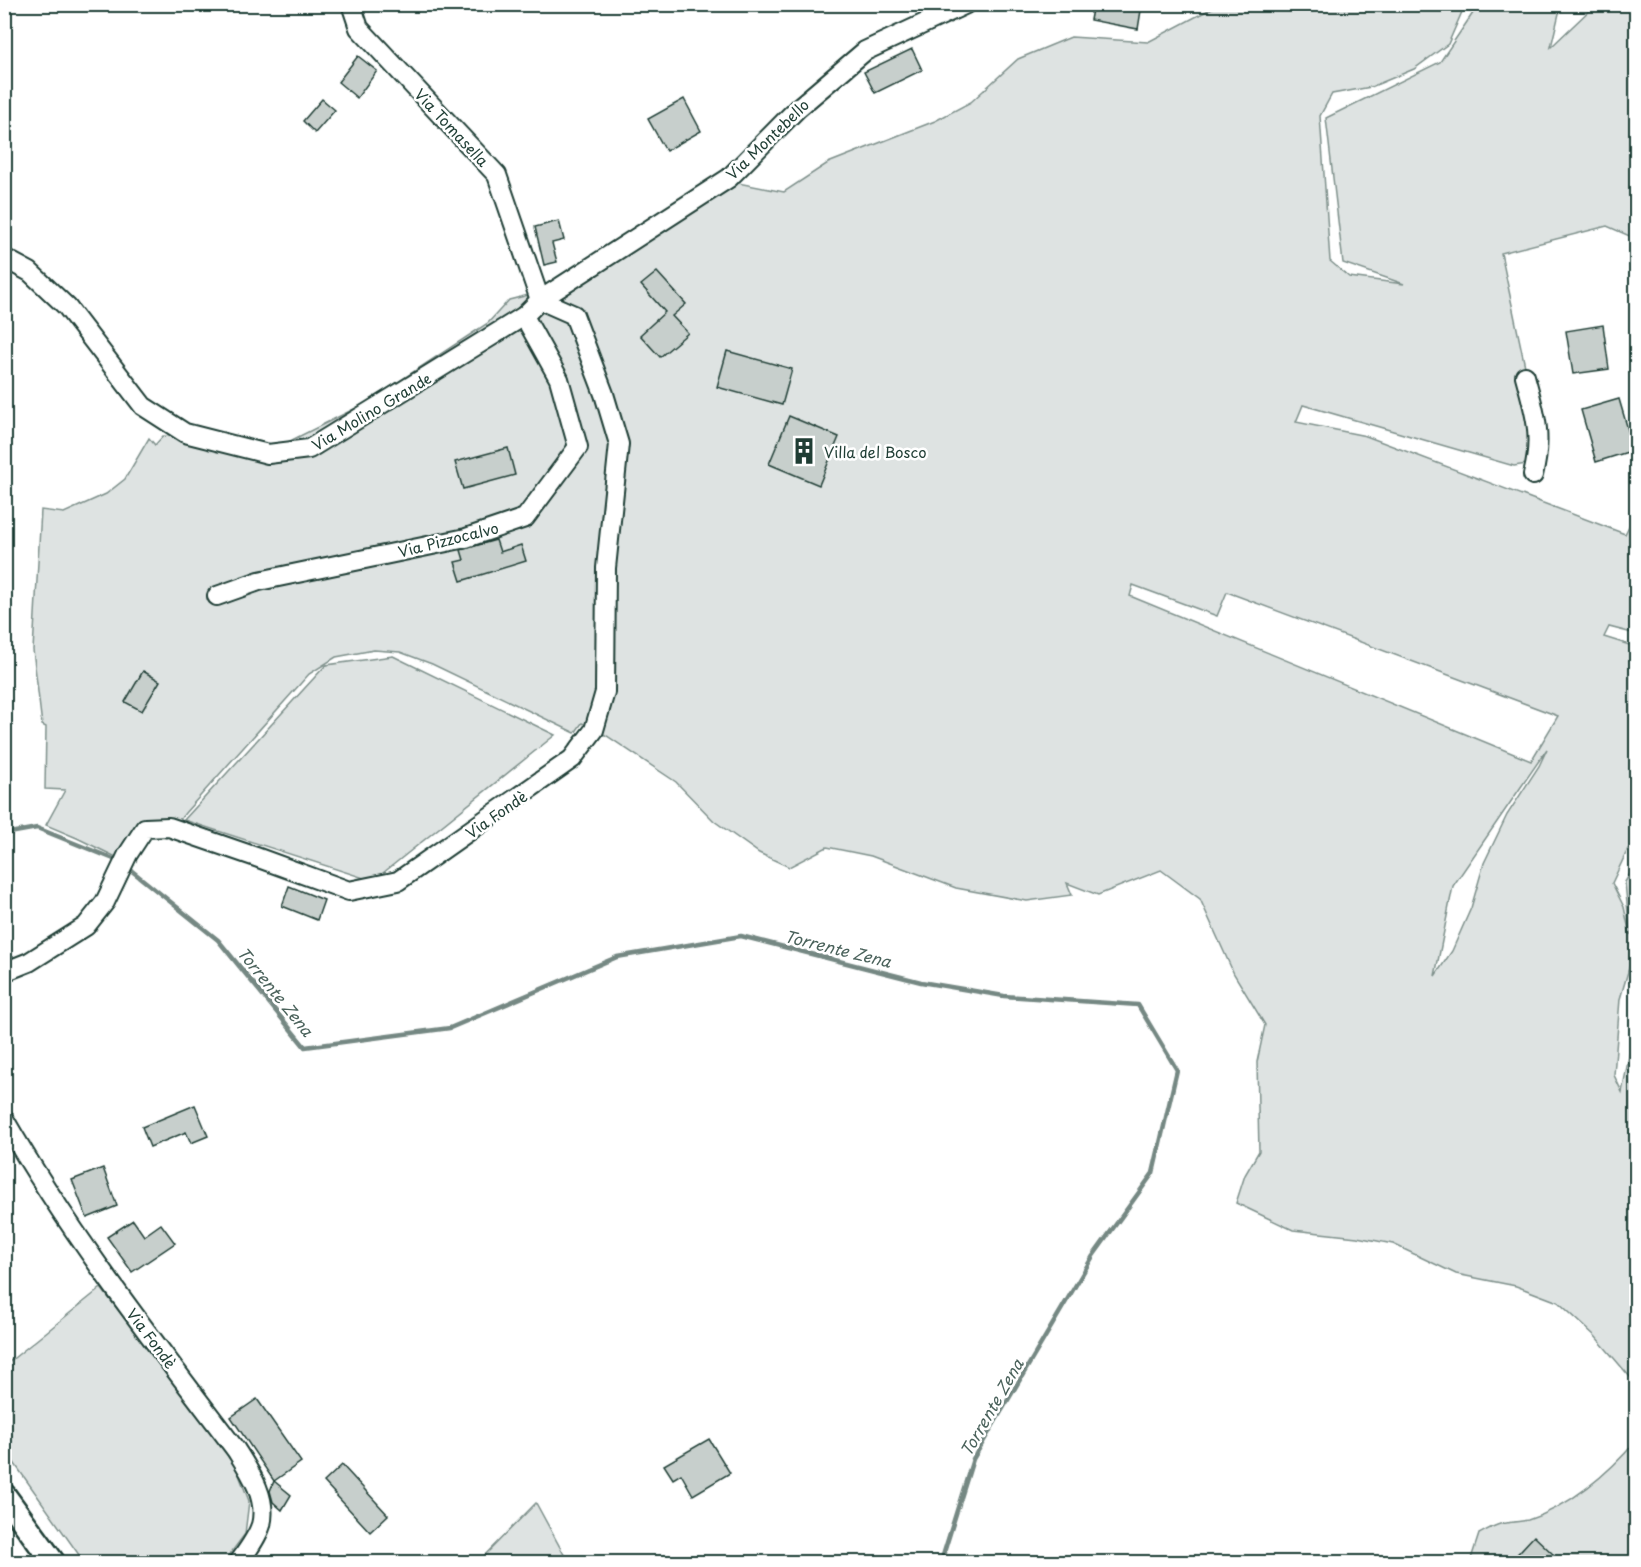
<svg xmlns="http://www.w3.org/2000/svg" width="1641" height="1567" font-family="'Playpen Sans',sans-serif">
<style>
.green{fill:#dee3e2;stroke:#7e908b;stroke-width:1.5;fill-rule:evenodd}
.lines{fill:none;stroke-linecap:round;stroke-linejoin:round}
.stream{stroke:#758883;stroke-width:4.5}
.building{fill:#c7cfcc;stroke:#1f3d34;stroke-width:1.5}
.minor-casing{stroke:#1f3d34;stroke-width:22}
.major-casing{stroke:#1f3d34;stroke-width:27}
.minor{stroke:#fff;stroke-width:18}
.major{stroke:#fff;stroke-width:22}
.labels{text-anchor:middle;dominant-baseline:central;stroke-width:5;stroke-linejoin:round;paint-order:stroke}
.street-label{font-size:15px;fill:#1f3d34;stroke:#fff}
.poi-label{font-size:15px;fill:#1f3d34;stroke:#fff;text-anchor:start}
.water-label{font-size:16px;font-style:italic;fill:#4a625b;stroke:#fff}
</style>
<rect width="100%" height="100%" fill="#fff"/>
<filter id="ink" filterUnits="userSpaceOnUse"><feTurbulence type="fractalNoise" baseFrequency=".0167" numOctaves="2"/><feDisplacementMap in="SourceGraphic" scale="12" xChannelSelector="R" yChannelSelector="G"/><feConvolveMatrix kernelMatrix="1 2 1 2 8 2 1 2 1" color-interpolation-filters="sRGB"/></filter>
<g filter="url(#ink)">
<g class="green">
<path d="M 1218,5 L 1465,5 L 1448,44 L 1414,69 L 1371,87 L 1332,94 L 1320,116 L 1330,261 L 1349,277 L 1404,284 L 1343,263 L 1326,118 L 1440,62 L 1473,13 L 1477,5 L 1561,5 L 1551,47 L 1595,5 L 1636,5 L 1636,258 L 1632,237 L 1607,226 L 1501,253 L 1545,461 L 1514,466 L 1303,405 L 1296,422 L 1366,436 L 1625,534 L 1636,512 L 1636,634 L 1609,627 L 1604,637 L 1636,647 L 1636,843 L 1628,849 L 1612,883 L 1624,907 L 1630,935 L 1625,882 L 1636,864 L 1636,1004 L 1632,958 L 1620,999 L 1614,1075 L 1622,1092 L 1636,1021 L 1636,1384 L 1595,1336 L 1558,1302 L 1516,1286 L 1456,1274 L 1393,1244 L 1357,1237 L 1293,1230 L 1236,1203 L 1245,1175 L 1259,1151 L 1257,1062 L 1265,1025 L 1234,974 L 1200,899 L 1161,870 L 1098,895 L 1067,883 L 1072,895 L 1027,901 L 956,888 L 871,856 L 827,847 L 789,867 L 759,853 L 714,821 L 676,782 L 607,736 L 582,723 L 575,733 L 432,664 L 400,652 L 374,650 L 336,657 L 309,674 L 185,813 L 166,838 L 150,831 L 118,858 L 77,838 L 46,825 L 65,790 L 45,789 L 46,727 L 42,725 L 33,650 L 41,510 L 64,513 L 106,494 L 125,479 L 149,438 L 155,445 L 163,436 L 214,439 L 253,448 L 282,445 L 366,403 L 488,323 L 509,300 L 564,286 L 718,179 L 784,192 L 828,163 L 935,121 L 971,102 L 1018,59 L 1071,37 L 1148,42 ZM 1133,585 L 1217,616 L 1227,592 L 1558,716 L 1531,761 L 1130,596 ZM 1547,749 L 1539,766 L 1507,815 L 1484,863 L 1471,908 L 1452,951 L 1435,976 L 1453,886 Z"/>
<polygon points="393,656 555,735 373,881 184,820 326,665"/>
<polygon points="101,1288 231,1454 249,1501 245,1534 224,1562 84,1562 5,1450 4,1366"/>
<path d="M 1636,1441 L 1636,1562 L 1470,1562 L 1479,1534 C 1485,1531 1493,1526 1500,1524 C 1509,1522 1519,1522 1528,1520 C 1569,1507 1609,1473 1636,1441 Z"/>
<polygon points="536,1503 568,1562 478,1562"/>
</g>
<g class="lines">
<g class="stream">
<polyline points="4,834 37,828 121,862"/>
<polyline points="127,867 218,940 305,1047 450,1028 617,957 741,936 921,982 1004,996 1138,1005 1177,1070 1153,1173 1093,1256 973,1459 941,1562"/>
</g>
</g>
<g class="building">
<polygon points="1093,4 1142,4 1138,29 1090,20"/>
<polygon points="912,49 922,70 875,93 864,72"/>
<polygon points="358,56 377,71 357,98 338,82"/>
<polygon points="322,99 335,110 315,133 303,121"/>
<polygon points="684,99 701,131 666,151 648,119"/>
<polygon points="559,221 564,240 552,243 557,262 544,265 535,227"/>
<polygon points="657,272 686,304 672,316 688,333 660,357 640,335 665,312 641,285"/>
<polygon points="1603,325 1609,369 1573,374 1566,331"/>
<polygon points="727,351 792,369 782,405 717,387"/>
<polygon points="1619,399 1634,450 1596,462 1581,410"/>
<polygon points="789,416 839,437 819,485 769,464"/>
<polygon points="508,448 515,475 463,489 455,462"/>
<polygon points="496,540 500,552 521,545 526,561 461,581 455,562 464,560 461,550"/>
<polygon points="143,671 160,681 142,711 125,702"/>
<polygon points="289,886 324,900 317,920 282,906"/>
<polygon points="195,1105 208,1136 191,1143 186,1132 150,1147 142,1127"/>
<polygon points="103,1168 117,1206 87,1218 72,1180"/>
<polygon points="133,1220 144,1236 161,1224 175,1243 132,1272 107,1237"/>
<polygon points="257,1399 301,1462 274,1481 231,1417"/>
<polygon points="709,1439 730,1473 693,1495 681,1474 673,1479 664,1465"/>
<polygon points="342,1465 388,1515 370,1532 324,1482"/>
<polygon points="274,1481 291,1495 282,1510 273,1502 270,1491"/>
<polygon points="1534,1536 1554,1555 1547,1563 1509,1563"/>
</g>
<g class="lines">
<defs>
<g id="minor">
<polyline points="351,4 359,28 497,175 540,300"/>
<polyline points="4,258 30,272 67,307 143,406 185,433 268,454 309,449 524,316 540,300 729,178 798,108 865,51 966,4"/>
<path d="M 1525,376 C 1535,413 1543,436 1533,475"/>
<polyline points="217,596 259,581 466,538 525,518 578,447 559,379 524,316"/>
<polyline points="4,972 29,962 86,926 105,902 128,854 145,828 169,827 256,857 349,891 398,881 572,759 594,730 605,692 606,568 619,444 604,394 574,315 540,300"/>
<path d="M 4,1119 C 71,1236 155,1343 236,1450 C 250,1472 268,1498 261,1525 C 257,1538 247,1551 239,1562"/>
</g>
<polyline id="major" points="4,1495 53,1562"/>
</defs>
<use href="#minor" class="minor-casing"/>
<use href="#major" class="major-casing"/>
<use href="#minor" class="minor"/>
<use href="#major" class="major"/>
</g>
</g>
<defs>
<symbol id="building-bare" viewBox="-9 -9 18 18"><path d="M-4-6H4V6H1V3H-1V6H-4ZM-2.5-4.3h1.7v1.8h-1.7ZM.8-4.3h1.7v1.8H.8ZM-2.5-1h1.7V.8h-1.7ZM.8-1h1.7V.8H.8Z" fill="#1f3d34" stroke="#fff" stroke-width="2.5" paint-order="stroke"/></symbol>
</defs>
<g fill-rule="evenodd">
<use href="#building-bare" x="785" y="432" width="38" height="38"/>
</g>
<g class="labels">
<g class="street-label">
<text transform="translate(452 127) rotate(47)">Via Tomasella</text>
<text transform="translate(767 139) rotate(-44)">Via Montebello</text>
<text transform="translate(371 411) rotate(-31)">Via Molino Grande</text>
<text transform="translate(448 539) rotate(-14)">Via Pizzocalvo</text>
<text transform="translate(496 814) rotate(-35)">Via Fondè</text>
<text transform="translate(152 1338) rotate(53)">Via Fondè</text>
</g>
<g class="poi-label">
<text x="824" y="451">Villa del Bosco</text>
</g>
<g class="water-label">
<text transform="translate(838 948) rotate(14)">Torrente Zena</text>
<text transform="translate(276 991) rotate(51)">Torrente Zena</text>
<text transform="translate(991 1407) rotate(-60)">Torrente Zena</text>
</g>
</g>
<rect width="1641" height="1567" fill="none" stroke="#fff" stroke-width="24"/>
<rect x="12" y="12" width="1617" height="1543" fill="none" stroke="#1f3d34" stroke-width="2" filter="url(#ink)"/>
</svg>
